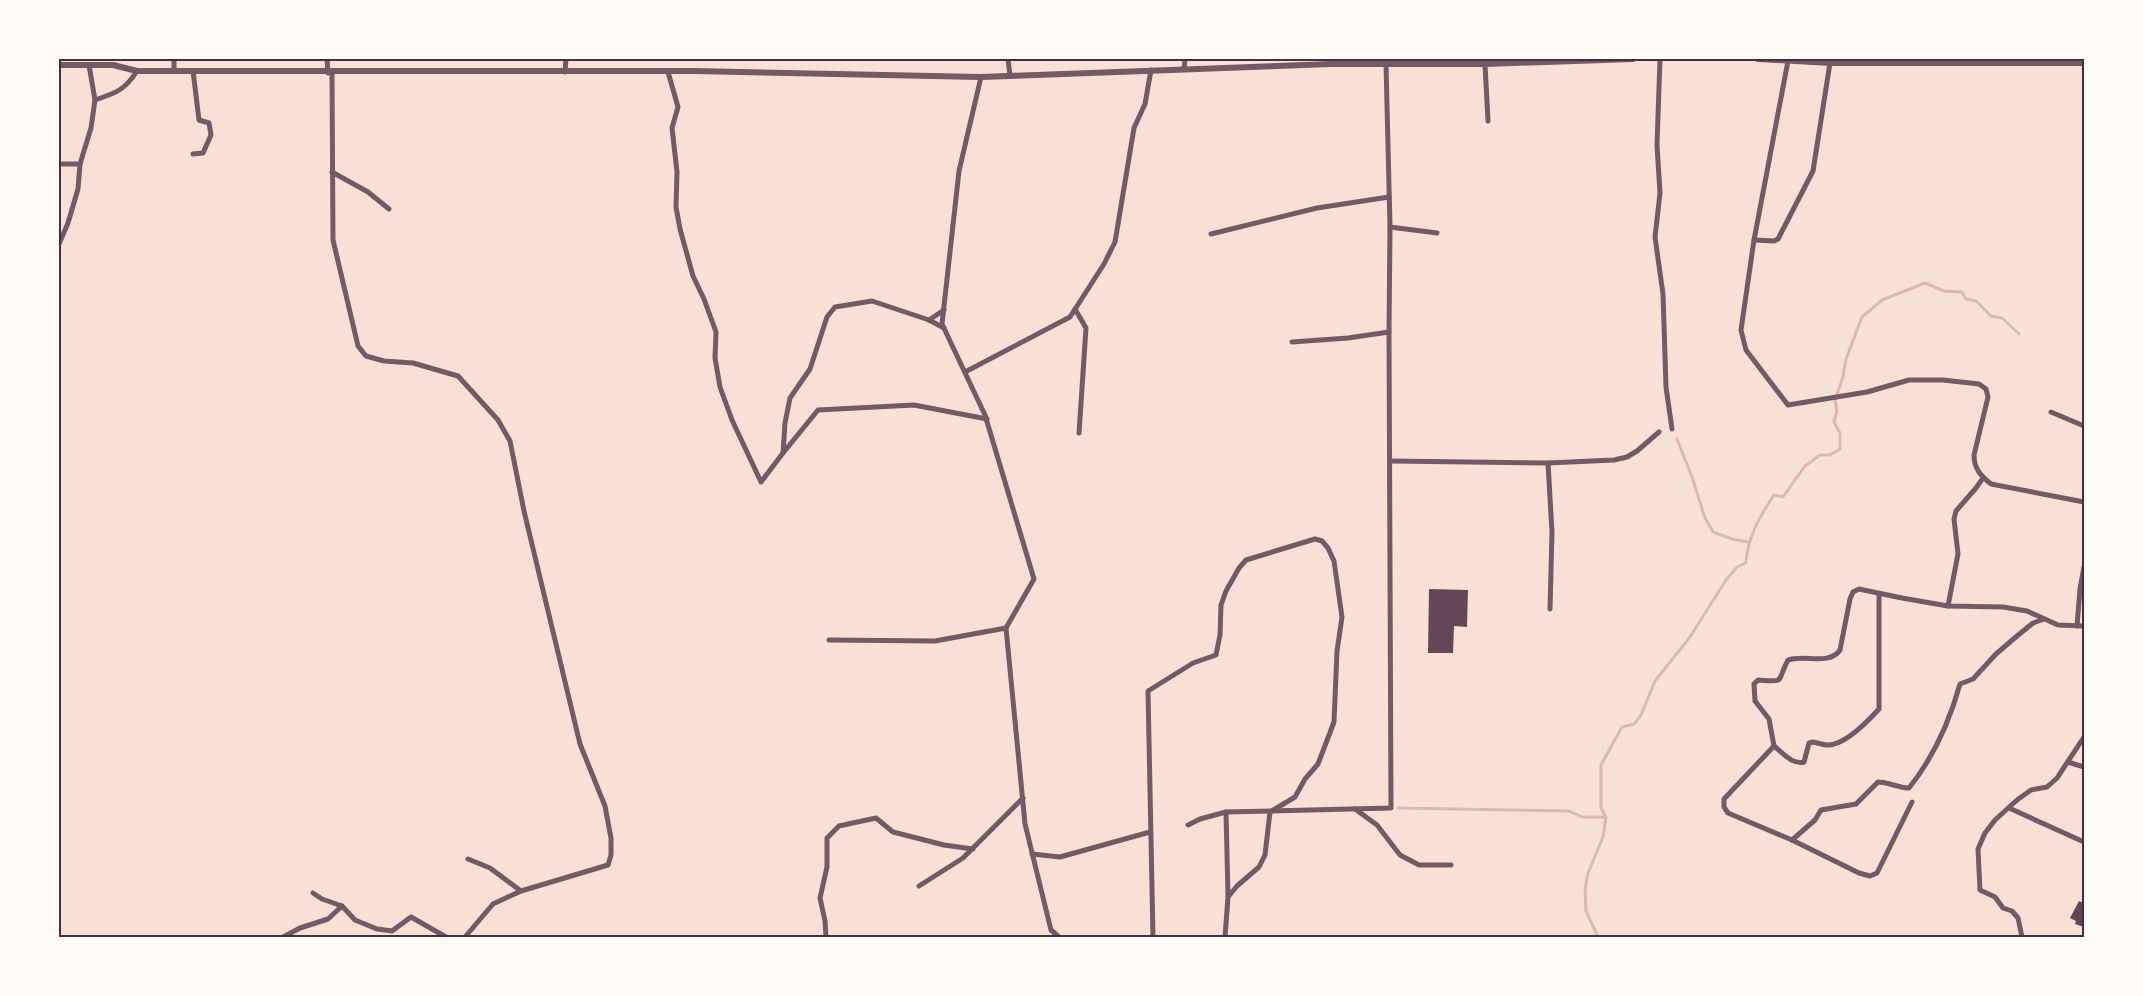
<svg xmlns="http://www.w3.org/2000/svg" width="2143" height="996" font-family="'Roboto Condensed',sans-serif">
<style>
.lines{fill:none;stroke-linecap:round;stroke-linejoin:round}
.stream{stroke:#dcb8b0;stroke-width:3}
.building{fill:#644757}
.minor{stroke:#755966;stroke-width:5}
.tertiary{stroke:#755966;stroke-width:6}
.neatline{fill:none;stroke:#4a2c40;stroke-width:2}
</style>
<rect width="100%" height="100%" fill="#f7e1d7"/>
<g class="lines">
<g class="stream">
<polyline points="1677,439 1692,477 1705,518 1713,532 1732,539 1748,542"/>
<polyline points="1398,808 1569,811 1582,817 1606,817 1603,837 1588,873 1585,889 1586,911 1598,937"/>
<path d="M 1606,817 L 1601,808 L 1601,765 L 1622,727 L 1634,724 L 1641,715 L 1655,681 L 1690,637 L 1726,580 L 1737,567 L 1746,563 C 1747,538 1760,516 1774,495 L 1783,497 L 1805,466 L 1820,455 L 1830,455 L 1840,449 L 1840,433 L 1834,422 L 1837,411 L 1835,400 L 1843,377 L 1846,359 L 1862,317 L 1882,300 L 1925,283 L 1944,291 L 1962,292 L 1966,299 L 1976,301 L 1991,316 L 2002,318 L 2019,334"/>
</g>
</g>
<g class="building">
<polygon points="1429,589 1468,590 1467,627 1454,626 1453,653 1428,653"/>
<polygon points="2079,901 2084,903 2084,927 2075,924 2076,921 2070,918"/>
</g>
<g class="lines">
<g class="minor">
<polyline points="327,59 328,73"/>
<polyline points="1008,59 1010,76"/>
<polyline points="1660,59 1657,145 1660,193 1655,237 1663,294 1666,387 1672,429"/>
<path d="M 1788,61 L 1754,240 L 1741,330 L 1746,350 L 1788,405 L 1867,392 L 1909,380 L 1943,380 L 1979,384 L 1986,389 L 1988,397 L 1974,455 C 1974,469 1981,476 1991,484 L 2084,502"/>
<polyline points="1485,64 1488,121"/>
<polyline points="1184,69 1185,59"/>
<polyline points="174,71 174,59"/>
<polyline points="565,72 566,59"/>
<polyline points="668,72 678,107 672,128 677,172 676,207 680,229 693,276 704,299 716,332 715,358 720,387 732,420 761,482 783,453 785,423 790,398 810,369 827,317 835,307 872,301 929,320 944,328"/>
<polyline points="332,73 333,240 358,346 366,356 384,361 413,363 458,376 498,420 510,441 524,511 580,744 605,806 611,838 611,855 608,865 521,891 493,904 465,937"/>
<polyline points="981,77 959,171 942,324 985,415 1034,579 1006,628 1025,824 1051,930 1059,937"/>
<path d="M 95,100 C 116,93 125,90 137,71"/>
<polyline points="193,154 203,153 211,135 209,123 199,120 193,71"/>
<polyline points="59,164 80,164"/>
<polyline points="332,172 368,192 389,209"/>
<polyline points="1390,227 1437,233"/>
<polyline points="1211,234 1317,208 1389,197"/>
<polyline points="1754,240 1774,241 1778,239 1813,171 1830,63"/>
<polyline points="59,244 68,223 78,189 80,164 91,128 95,100 89,65"/>
<polyline points="1075,309 1086,328 1079,433"/>
<polyline points="929,320 944,310"/>
<polyline points="1292,342 1348,338 1389,332"/>
<polyline points="965,372 1070,317 1104,264 1115,242 1134,128 1145,104 1151,70"/>
<polyline points="2051,412 2084,426"/>
<polyline points="783,453 818,410 914,405 987,419"/>
<polyline points="1391,461 1548,463 1614,460 1627,457 1637,451 1659,432"/>
<polyline points="1548,463 1552,532 1550,609"/>
<polyline points="1948,606 1958,554 1954,519 1956,511 1976,488 1983,478"/>
<polyline points="2077,626 2080,589 2084,567"/>
<polyline points="829,640 935,641 1006,628"/>
<path d="M 1774,746 C 1783,753 1792,765 1804,762 L 1809,743 L 1813,742 C 1818,743 1824,745 1828,745 C 1845,745 1869,720 1879,709 L 1879,594"/>
<polyline points="2068,762 2084,767"/>
<path d="M 1912,802 L 1877,873 L 1870,876 L 1859,873 L 1792,840 L 1728,813 L 1724,807 L 1724,799 L 1774,746 L 1769,719 L 1755,701 L 1754,684 L 1758,680 C 1787,682 1776,682 1788,660 C 1804,654 1829,666 1840,650 L 1850,599 L 1853,592 L 1859,589 L 1902,598 L 1948,606 L 2003,607 L 2027,611 L 2058,625 L 2084,626"/>
<polyline points="2009,808 2084,842"/>
<polyline points="1355,809 1377,825 1400,855 1419,865 1451,865"/>
<polyline points="1226,812 1228,896"/>
<polyline points="1188,825 1200,819 1226,812 1391,808 1389,332 1390,227 1386,64"/>
<path d="M 1792,840 L 1815,820 L 1821,810 L 1856,804 L 1878,782 C 1889,782 1898,788 1909,788 C 1933,758 1950,720 1960,684 L 1973,679 L 1996,654 L 2017,636 L 2033,623 L 2044,619"/>
<polyline points="1032,854 1060,857 1150,832"/>
<polyline points="468,859 490,868 521,891"/>
<polyline points="919,886 963,858 1023,798"/>
<polyline points="313,893 322,899 342,906 355,920 377,929 392,931 411,917 446,937"/>
<polyline points="283,937 300,928 328,919 342,906"/>
<polyline points="826,937 825,921 820,898 827,867 827,838 839,826 876,818 893,832 944,845 973,849"/>
<polyline points="1153,937 1148,691 1193,663 1216,655 1220,635 1221,605 1226,591 1239,568 1246,560 1315,539 1322,541 1328,548 1334,561 1342,617 1337,651 1334,722 1318,764 1305,779 1295,797 1270,812 1265,855 1259,867 1237,886 1228,897 1225,937"/>
<polyline points="2022,937 2018,918 2012,911 2003,908 1995,897 1980,890 1978,849 1985,833 1995,820 2017,800 2031,790 2047,787 2057,778 2084,737"/>
</g>
<g class="tertiary">
<polyline points="1758,59 1830,63 2084,63"/>
<polyline points="59,65 113,65 137,71 695,71 981,77 1331,64 1485,64 1633,59"/>
</g>
</g>
<rect width="2143" height="996" fill="none" stroke="#fffaf5" stroke-width="120"/>
<rect x="60" y="60" width="2023" height="876" class="neatline"/>
</svg>
